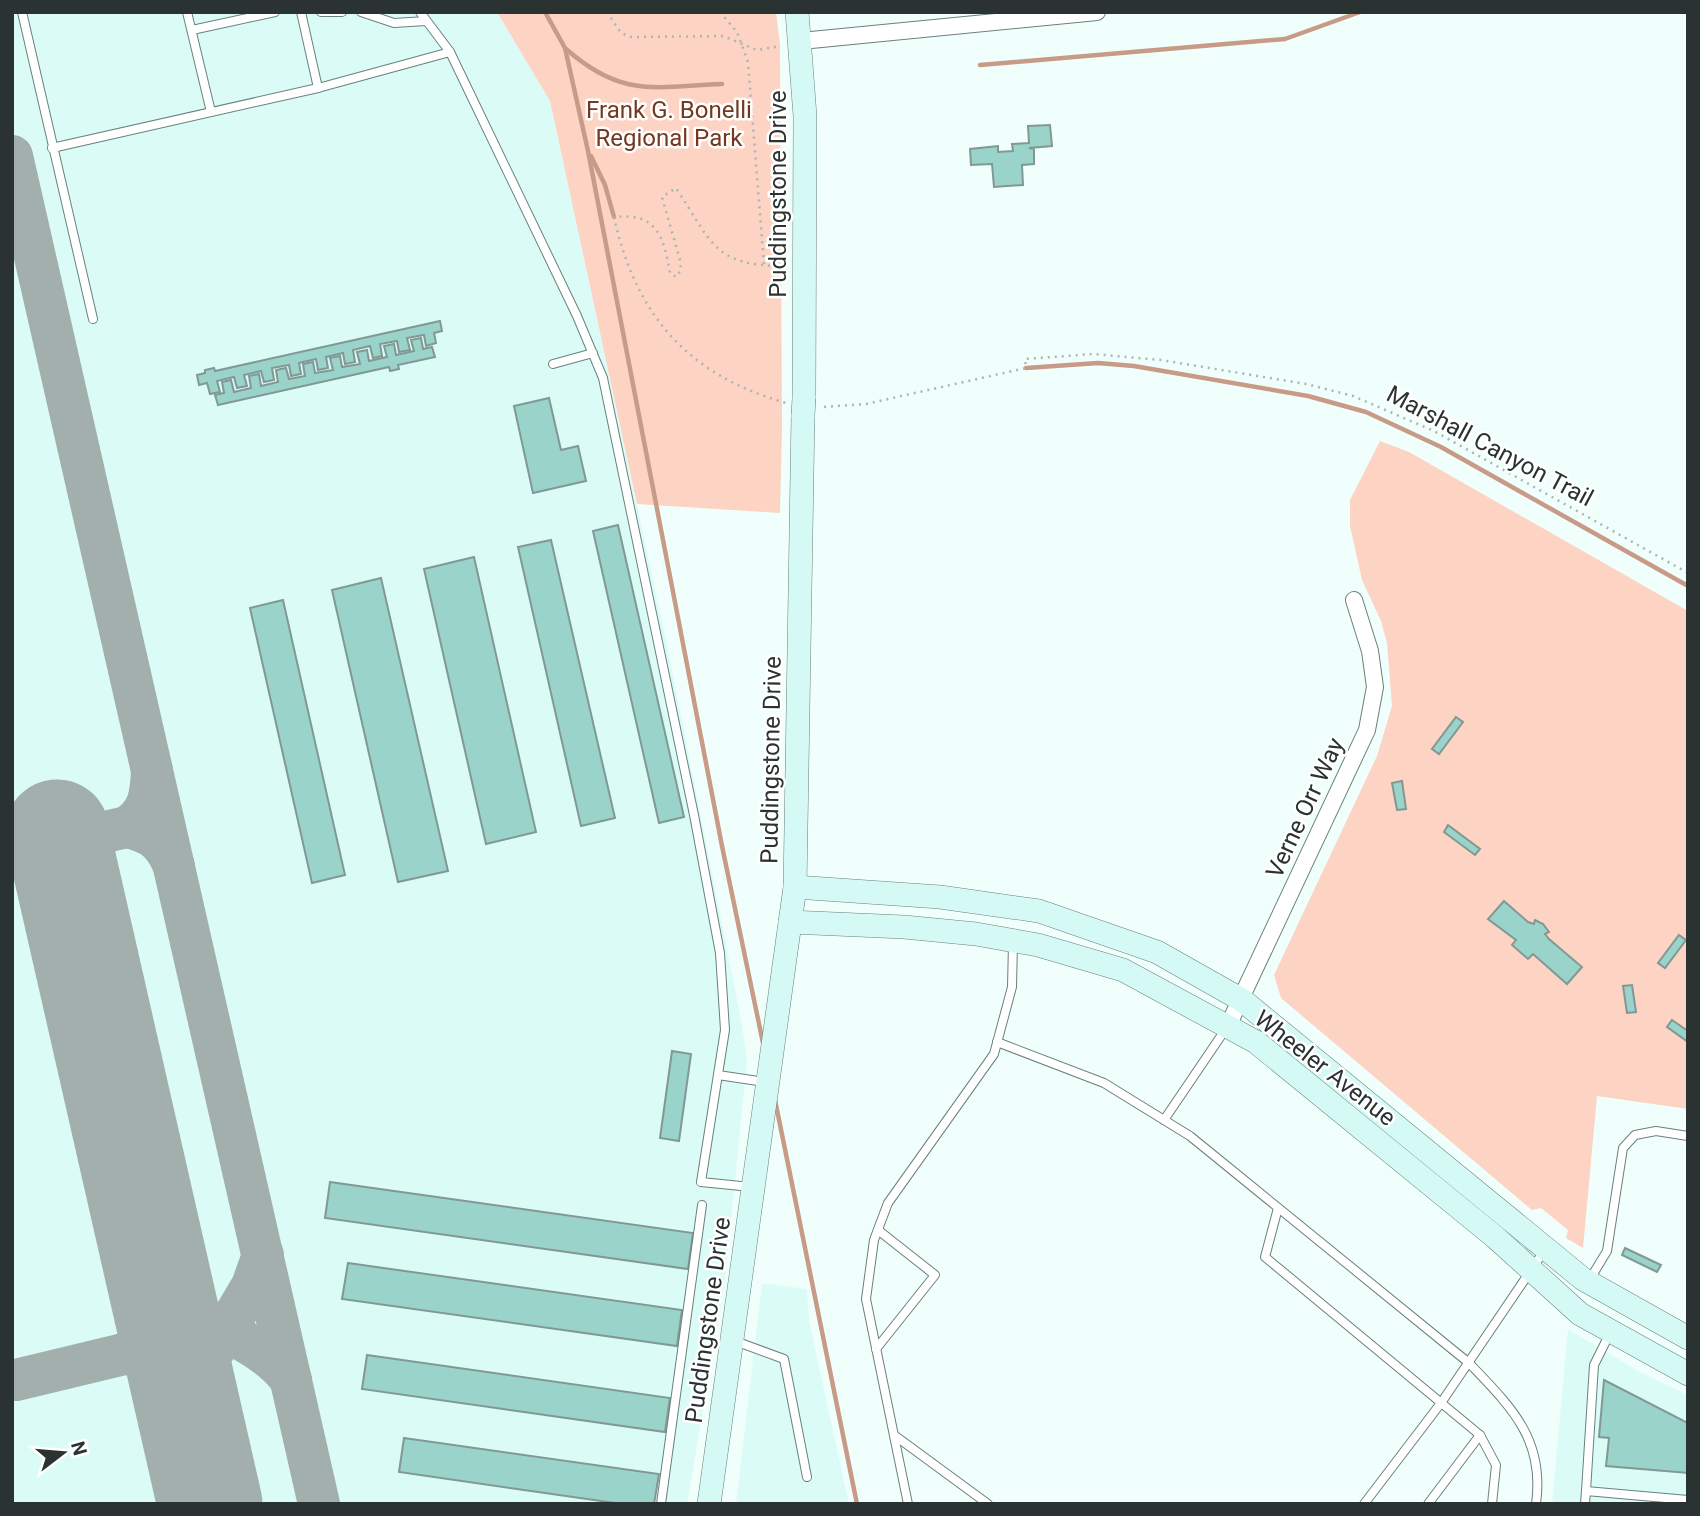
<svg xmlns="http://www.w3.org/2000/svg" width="1700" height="1516" font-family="Roboto,sans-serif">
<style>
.built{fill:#dbfcf6}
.green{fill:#fdd3c3}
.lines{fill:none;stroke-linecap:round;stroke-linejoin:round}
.stream{stroke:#c89a88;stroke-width:4.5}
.taxiway{stroke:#a2afac;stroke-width:42}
.runway{stroke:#a2afac;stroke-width:105}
.building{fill:#99d3c9;stroke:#829894;stroke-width:2}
.lane-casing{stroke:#6a807c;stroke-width:10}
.street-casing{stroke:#6a807c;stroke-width:18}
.secondary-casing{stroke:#6a807c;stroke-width:24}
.path{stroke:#a9b6b4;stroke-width:2.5;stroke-dasharray:2 5;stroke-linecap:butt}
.lane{stroke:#fff;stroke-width:8}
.street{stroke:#fff;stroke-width:16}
.secondary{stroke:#d5f9f4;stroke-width:23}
.secondary-bridge-casing{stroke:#6a807c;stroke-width:24;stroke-linecap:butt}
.secondary-bridge{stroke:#d5f9f4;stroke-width:23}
.labels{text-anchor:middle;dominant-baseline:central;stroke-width:5;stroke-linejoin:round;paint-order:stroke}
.park-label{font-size:24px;fill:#733820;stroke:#fff}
.street-label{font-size:24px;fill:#2a3332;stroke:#fff}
</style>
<rect width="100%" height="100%" fill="#f0fffc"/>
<g class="built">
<polygon points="12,12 497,12 550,101 666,640 742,1025 747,1061 725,1282 687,1504 12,1504"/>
<polygon points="762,1283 807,1289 809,1320 849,1504 736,1504"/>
<polygon points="1568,1329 1640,1372 1688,1395 1688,1504 1552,1504"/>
</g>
<g class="green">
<polygon points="497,12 776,12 780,44 782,428 780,513 637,504 550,101"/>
<polygon points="1380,441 1409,452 1688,611 1688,1109 1597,1096 1583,1248 1566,1238 1568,1230 1541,1208 1532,1210 1281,998 1274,975 1377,756 1392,706 1387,643 1381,621 1362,580 1350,526 1350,500"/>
</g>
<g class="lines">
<g class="stream">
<polyline points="545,12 565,48 588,151 722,846 763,1043"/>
<path d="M 566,49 C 622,98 653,87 722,84"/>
<polyline points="980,65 1285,39 1360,12"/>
<polyline points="591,156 605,185 614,217"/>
<polyline points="1026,368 1098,363 1134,366 1308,396 1366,412 1441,447 1688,586"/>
<polyline points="775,1100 857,1504"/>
</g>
<g class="taxiway">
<polyline points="12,156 319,1504"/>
<path d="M 152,770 C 151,795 149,813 127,827 C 153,833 164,842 174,866"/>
<polyline points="12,853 127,827"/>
<path d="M 158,1276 C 188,1326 258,1334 291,1380"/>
<path d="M 161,1287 C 158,1318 155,1340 124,1354 C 171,1356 173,1380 190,1416"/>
<polyline points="16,1380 124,1354"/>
<polyline points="188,1409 191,1389 252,1286 263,1255"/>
</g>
<polyline class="runway" points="57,832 210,1504"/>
</g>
<g class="building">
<polygon points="1050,125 1052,146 1029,148 1034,149 1034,164 1022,165 1023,185 994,187 992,164 971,165 970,149 998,146 998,152 1013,151 1012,144 1029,143 1028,126"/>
<polygon points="440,321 442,331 434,333 436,343 426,346 424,335 407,338 410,350 399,352 397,341 380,344 382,356 373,358 370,346 353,350 355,362 345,364 343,353 326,357 328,368 318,370 316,359 299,363 301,374 291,376 289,365 272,368 274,380 264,382 261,371 244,375 247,386 237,388 234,377 217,381 220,392 210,394 207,383 199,385 197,375 205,373 205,370 214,368 215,371"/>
<polygon points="421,338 423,349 432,347 435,357 398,365 399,369 390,371 389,367 218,405 215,395 224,393 222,382 231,380 234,392 251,388 249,376 259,374 261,386 278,382 276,370 286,368 289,379 305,376 303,364 313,362 315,373 333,370 330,358 340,356 342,367 360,364 357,352 367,350 369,361 387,357 384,346 394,344 396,355 414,351 411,340"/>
<polygon points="549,398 561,450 578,446 586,481 533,493 514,406"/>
<polygon points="618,525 684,817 659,823 593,531"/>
<polygon points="551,540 615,818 581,826 518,547"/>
<polygon points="474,557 536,832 486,844 424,569"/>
<polygon points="381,578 448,871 398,882 332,590"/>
<polygon points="283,600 345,875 312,883 250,608"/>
<polygon points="1456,717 1463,722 1439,754 1432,749"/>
<polygon points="1402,781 1406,809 1397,810 1392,783"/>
<polygon points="1448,825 1480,849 1475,855 1444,832"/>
<polygon points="1504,901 1528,922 1534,924 1535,920 1543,924 1549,932 1545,934 1549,939 1582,967 1567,984 1533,954 1528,959 1512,945 1516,940 1488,919"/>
<polygon points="1679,935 1686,940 1665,968 1658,963"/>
<polygon points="1632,985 1636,1012 1627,1013 1623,986"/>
<polygon points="1672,1020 1688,1031 1688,1042 1667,1027"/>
<polygon points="672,1051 691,1054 679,1141 660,1138"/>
<polygon points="330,1182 693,1233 688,1269 325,1218"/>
<polygon points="1625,1248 1661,1265 1657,1272 1622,1255"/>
<polygon points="348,1263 682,1310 677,1346 342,1299"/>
<polygon points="367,1355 670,1398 665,1432 362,1389"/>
<polygon points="1604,1380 1688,1423 1688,1473 1606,1466 1609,1438 1599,1437"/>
<polygon points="404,1438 659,1474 654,1504 622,1504 399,1472"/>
</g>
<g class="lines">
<defs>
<g id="lane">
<polyline points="22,12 93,319"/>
<polyline points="187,12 211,112"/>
<polyline points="301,12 318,88"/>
<polyline points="321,12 342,12"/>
<polyline points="361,12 394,23 426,21"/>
<polyline points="420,12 450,52 577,316 603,378 694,815 720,953 725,1030 701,1182 751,1187"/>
<polyline points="192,30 275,12"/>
<polyline points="52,148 318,88 450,52"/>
<polyline points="553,364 593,353"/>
<path d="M 997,1042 L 1104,1083 L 1190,1136 L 1469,1363 C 1511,1407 1545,1439 1536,1504"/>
<polyline points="718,1075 765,1082"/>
<polyline points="1164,1120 1225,1030"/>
<polyline points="1278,1208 1265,1257 1480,1435 1496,1465 1492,1504"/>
<polyline points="1590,1279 1607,1251 1623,1148 1635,1135 1656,1131 1688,1136"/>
<polyline points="735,1341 784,1359 807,1477"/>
<polyline points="876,1349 935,1275 878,1230"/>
<polyline points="894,1435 988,1504"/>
<polyline points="1586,1491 1594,1365 1610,1333"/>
<polyline points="661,1504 702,1205"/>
<polyline points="908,1504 866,1299 874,1240 888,1203 994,1054 1012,987 1013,943"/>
<polyline points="1364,1504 1441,1403 1544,1251"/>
<polyline points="1428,1504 1480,1435"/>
<polyline points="1585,1504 1586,1491 1688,1500"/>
</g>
<g id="street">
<polyline points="801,41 1097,12"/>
<polyline points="1228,1026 1367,730 1375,687 1370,651 1354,600"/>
</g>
<g id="secondary">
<polyline points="797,12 805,116 804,398"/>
<polyline points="795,887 940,897 1039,911 1157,952 1242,1000 1583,1279 1688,1338"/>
<polyline points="790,922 904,927 976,934 1038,945 1123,970 1256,1042 1495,1237 1580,1314 1688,1374"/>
<polyline points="709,1504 795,887 803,415"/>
</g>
</defs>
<use href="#lane" class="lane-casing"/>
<use href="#street" class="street-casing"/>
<use href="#secondary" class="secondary-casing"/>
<g class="path">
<polyline points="607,12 621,33 631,37 723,36 757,50 781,46"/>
<polyline points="720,12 737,32 748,62 764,265"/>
<path d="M 784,266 C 713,266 712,242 676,188 L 662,197 L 680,260 L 681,270 L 676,277 L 670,273 C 664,237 657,212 614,217 C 636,316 688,375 786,403"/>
<polyline points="824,407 866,404 1026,368 1025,359 1093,354 1161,360 1306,384 1353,396 1434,431 1688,573"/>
</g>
<use href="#lane" class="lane"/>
<use href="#street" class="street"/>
<use href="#secondary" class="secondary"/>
<defs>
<polyline id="secondary-bridge" points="803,415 804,398"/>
</defs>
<use href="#secondary-bridge" class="secondary-bridge-casing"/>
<use href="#secondary-bridge" class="secondary-bridge"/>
</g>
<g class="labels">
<g class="park-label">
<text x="669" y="110">Frank G. Bonelli<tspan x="669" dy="28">Regional Park</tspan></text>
</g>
<g class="street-label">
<text transform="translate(778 194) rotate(-90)">Puddingstone Drive</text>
<text transform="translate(1490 446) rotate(28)">Marshall Canyon Trail</text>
<text transform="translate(771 760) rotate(-89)">Puddingstone Drive</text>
<text transform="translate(1305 808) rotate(-65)">Verne Orr Way</text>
<text transform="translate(1325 1068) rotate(38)">Wheeler Avenue</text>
<text transform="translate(708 1320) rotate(-82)">Puddingstone Drive</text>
</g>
</g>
<rect width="1700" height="1516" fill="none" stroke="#2a3332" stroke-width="28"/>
<g transform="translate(63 1453) rotate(74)" stroke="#ffffff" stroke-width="5" paint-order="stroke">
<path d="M0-5L12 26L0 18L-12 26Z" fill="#2a3332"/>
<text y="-10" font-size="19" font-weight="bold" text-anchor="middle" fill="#2a3332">N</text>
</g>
</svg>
